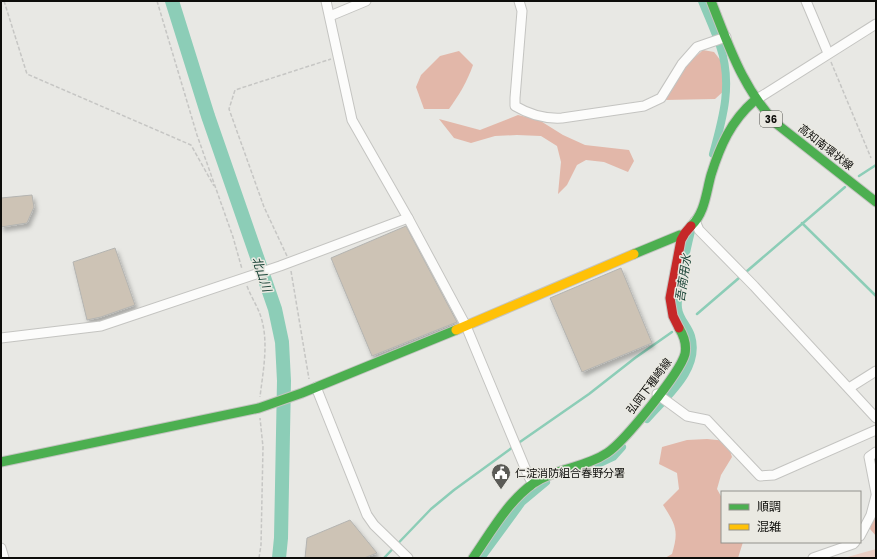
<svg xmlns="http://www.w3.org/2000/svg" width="877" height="559" font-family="Poppins,'Noto Sans JP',sans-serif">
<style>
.green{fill:#eacec4}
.forest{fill:#e2b7a9}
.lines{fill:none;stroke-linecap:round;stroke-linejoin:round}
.stream{stroke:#8ccdb7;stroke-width:2.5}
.canal{stroke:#8ccdb7;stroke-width:8}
.river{stroke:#8ccdb7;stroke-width:14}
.building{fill:#cdc3b5;stroke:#b4b4b1;filter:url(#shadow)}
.street-casing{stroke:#c4c4c1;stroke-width:11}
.fast-casing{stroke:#c4c4c1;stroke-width:11}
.slow-casing{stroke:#c4c4c1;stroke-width:11}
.jam-casing{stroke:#c4c4c1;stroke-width:11}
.path{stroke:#c6c6c4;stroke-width:1.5;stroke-dasharray:4 2;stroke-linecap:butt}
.street{stroke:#fcfcfb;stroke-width:9}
.fast{stroke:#4caf50;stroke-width:9}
.slow{stroke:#ffc107;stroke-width:9}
.jam{stroke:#c62828;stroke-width:9}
.labels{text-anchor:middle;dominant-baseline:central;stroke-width:3;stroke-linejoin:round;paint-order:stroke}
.shield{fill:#eae9e2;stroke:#4f4f4b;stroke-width:1}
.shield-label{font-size:10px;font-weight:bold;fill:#0d0d0a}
.street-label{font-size:11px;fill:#0d0d0a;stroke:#eae9e2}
.poi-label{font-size:11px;fill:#0d0d0a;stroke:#eae9e2;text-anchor:start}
.water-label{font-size:12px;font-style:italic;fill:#1a4437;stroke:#eae9e2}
</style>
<defs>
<filter id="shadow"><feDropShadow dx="2.5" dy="4" stdDeviation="2" flood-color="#0004"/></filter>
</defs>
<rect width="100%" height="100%" fill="#e8e8e4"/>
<polygon class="green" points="876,549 876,558 844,558"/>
<g class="forest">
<polygon points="703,50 714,52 725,66 726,89 715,99 664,100 681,70"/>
<path d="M 459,51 L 473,65 C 467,82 459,95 449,109 L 424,109 L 416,87 L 421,75 L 440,56 Z"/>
<polygon points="518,115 539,120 563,135 585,145 629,150 634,161 628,172 604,162 586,160 577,165 567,185 558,194 561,162 557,146 541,136 517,135 495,136 471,143 454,138 439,119 480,130"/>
<path d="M 707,439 L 727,441 L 732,457 L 721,475 L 717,489 L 722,498 L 722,542 L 743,542 L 738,558 L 665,558 L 672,554 C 679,531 676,525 663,505 L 679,489 L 677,473 L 659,464 L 662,447 L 687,440 Z"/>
<polygon points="876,503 876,536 870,529"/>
</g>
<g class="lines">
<g class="stream">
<polyline points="859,176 876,165"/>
<polyline points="802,223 876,296"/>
<polyline points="697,314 845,187"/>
<polyline points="517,444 589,394 635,358 672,332"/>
<polyline points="384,558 431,509 454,490 513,447"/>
</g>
<g class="canal">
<path d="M 702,1 C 708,16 715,31 720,46 C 733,83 723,118 713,154"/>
<path d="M 647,419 C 667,396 701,369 691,336 C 688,326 679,319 678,308 C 676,294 688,243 692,227"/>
<polyline points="598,464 613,457 622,447"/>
<polyline points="481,558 522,502 546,482"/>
</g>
<polyline class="river" points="172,1 208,116 275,309 282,342 284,381 281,538 279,558"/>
</g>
<g class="building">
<polygon points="32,195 34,207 27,223 1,227 1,198"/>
<polygon points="406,226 457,322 372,356 331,258"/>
<polygon points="115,248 135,305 101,317 87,320 73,262"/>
<polygon points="621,268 652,343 582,372 550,298"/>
<polygon points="350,520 377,553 364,558 305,558 307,538"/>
</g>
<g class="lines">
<defs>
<g id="street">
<polyline points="326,1 352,120 408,218 466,326 528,475 533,484"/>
<path d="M 519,1 L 522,11 L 515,98 L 515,106 C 530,115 545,119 562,118 L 644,106 L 661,98 L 682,64 L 697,47 L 726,37"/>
<polyline points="806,1 828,53"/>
<polyline points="330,16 366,1"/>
<polyline points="754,101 876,24"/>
<polyline points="695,221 699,230 754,286 876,418"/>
<polyline points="1,338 101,326 280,266 408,218"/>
<polyline points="316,387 367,515 374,525 408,558"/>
<polyline points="849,388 876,371"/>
<polyline points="657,394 687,416 707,420 760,476 774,475 876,430"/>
<polyline points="876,452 869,457 876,493"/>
<polyline points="860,536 871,515 876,496"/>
<polyline points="1,548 4,558"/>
<polyline points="813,558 853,544 855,542"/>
</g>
<g id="fast">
<path d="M 711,1 C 729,46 743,90 778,125 L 876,202"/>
<path d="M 691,226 C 705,213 706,193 711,175 C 720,146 731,121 754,101"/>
<polyline points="634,254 680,235 683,236"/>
<polyline points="1,462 259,408 302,393 456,330"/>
<path d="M 473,558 C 491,532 508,501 534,483 C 556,468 585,468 607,453 C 624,442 680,373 685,354 C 687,344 684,336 679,328"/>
</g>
<polyline id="slow" points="456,330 634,254"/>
<polyline id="jam" points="679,328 673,316 670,298 681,240 685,233 691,226"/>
</defs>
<use href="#street" class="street-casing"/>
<use href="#fast" class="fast-casing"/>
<use href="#slow" class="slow-casing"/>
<use href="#jam" class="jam-casing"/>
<g class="path">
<polyline points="4,1 27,74 191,145 214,186"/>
<polyline points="157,1 197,135 233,237 242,269"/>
<polyline points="831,62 871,158"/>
<polyline points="287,256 264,207 229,109 235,90 331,59"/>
<polyline points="291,271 309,379"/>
<path d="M 247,286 C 251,297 258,307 261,317 C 269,343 263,371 260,397"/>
<polyline points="259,558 261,545 263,447 260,418"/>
</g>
<use href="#street" class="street"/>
<use href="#fast" class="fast"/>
<use href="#slow" class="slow"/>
<use href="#jam" class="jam"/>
</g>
<defs>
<symbol id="civic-pin" viewBox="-11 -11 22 30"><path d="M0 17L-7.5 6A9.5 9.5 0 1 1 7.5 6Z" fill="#5a5a56" stroke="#eae9e2"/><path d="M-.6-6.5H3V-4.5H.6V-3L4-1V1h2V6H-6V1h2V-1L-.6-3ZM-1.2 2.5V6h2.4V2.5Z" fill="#fff"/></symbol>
</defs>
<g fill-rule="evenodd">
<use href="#civic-pin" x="490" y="462" width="22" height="30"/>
</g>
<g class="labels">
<rect class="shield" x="760" y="111" width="22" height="16" rx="3"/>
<g class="shield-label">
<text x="771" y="119">36</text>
</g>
<g class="street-label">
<text transform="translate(826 147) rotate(38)">高知南環状線</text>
<text transform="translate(649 386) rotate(-53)">弘岡下種崎線</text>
</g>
<g class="poi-label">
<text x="515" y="473">仁淀消防組合春野分署</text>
</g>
<g class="water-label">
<text transform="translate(262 274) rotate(71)">北山川</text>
<text transform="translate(683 278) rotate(-82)">吾南用水</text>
</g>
</g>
<rect width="877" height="559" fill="none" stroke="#0d0d0a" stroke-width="4"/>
<rect x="721" y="491" width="140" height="52" fill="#eae9e2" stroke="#92918c"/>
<rect x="729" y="504" width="20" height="6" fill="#4caf50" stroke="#92918c"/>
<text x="757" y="511" font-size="12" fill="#0d0d0a">順調</text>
<rect x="729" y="524" width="20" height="6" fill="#ffc107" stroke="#92918c"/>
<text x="757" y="531" font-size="12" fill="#0d0d0a">混雑</text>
</svg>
